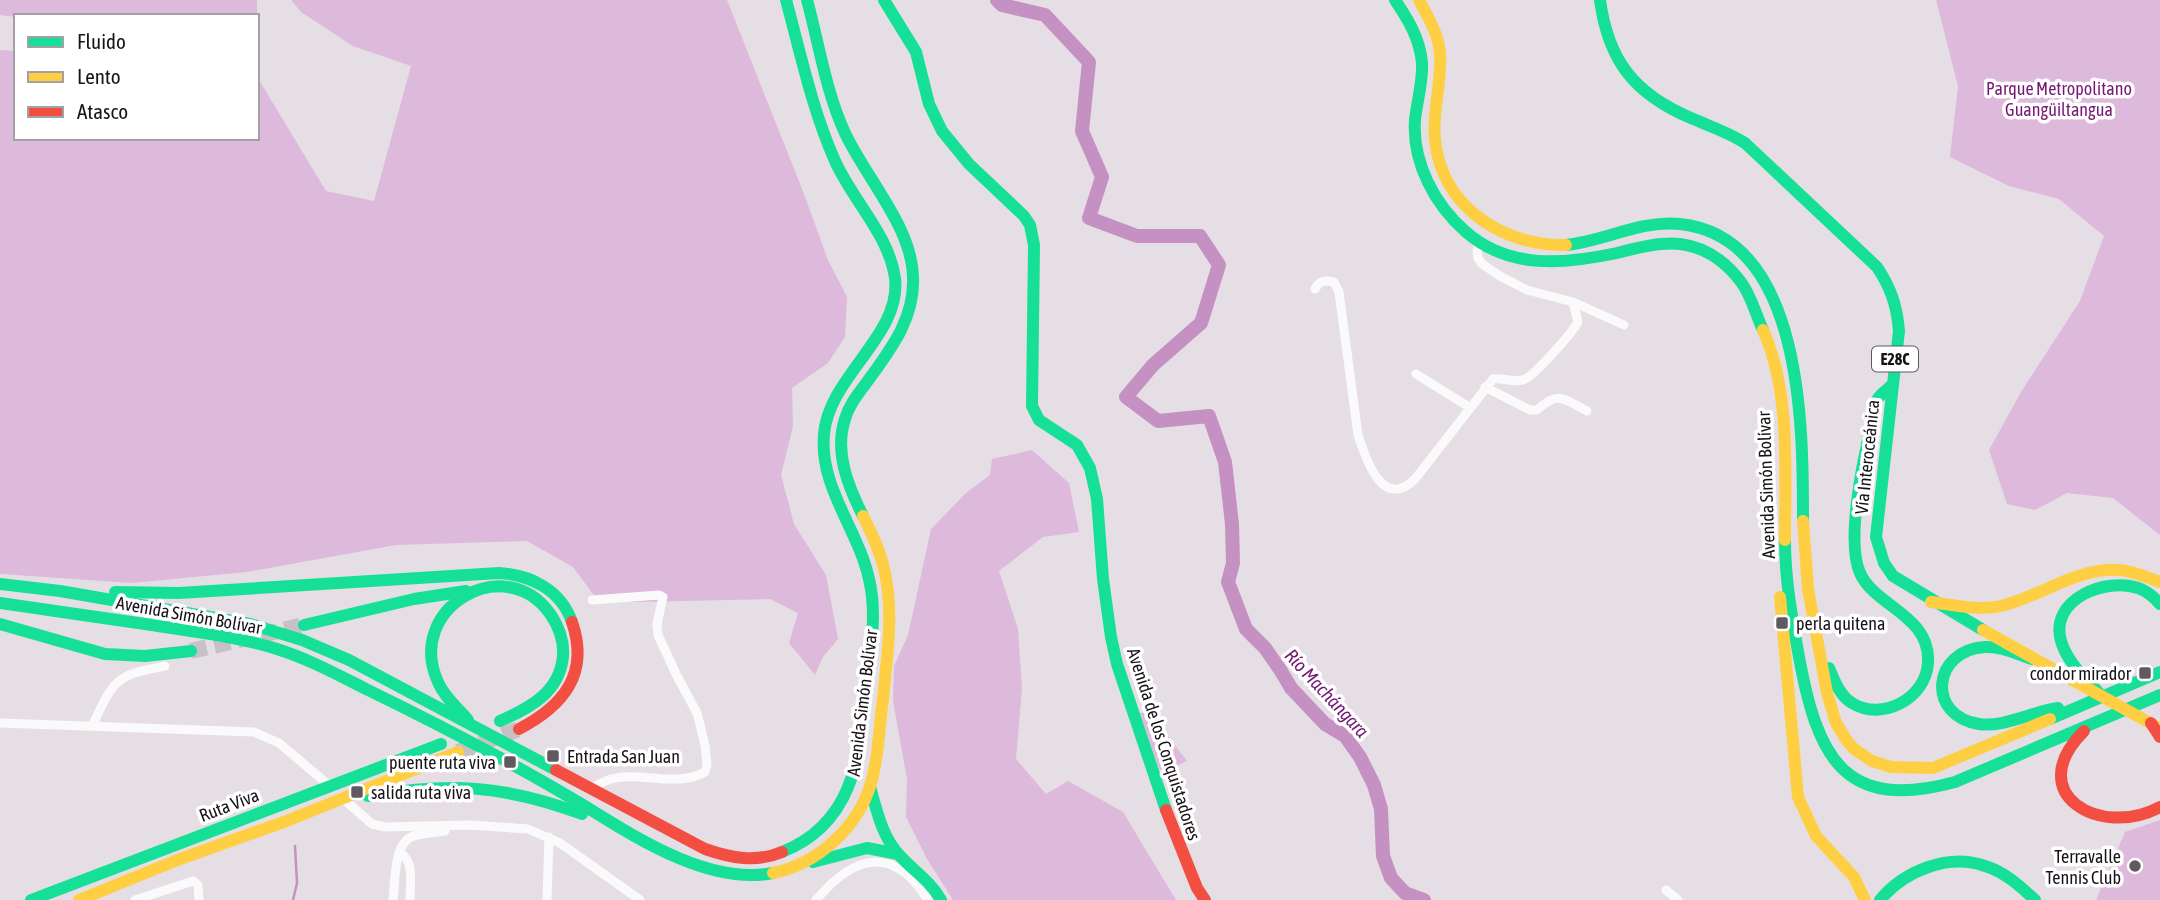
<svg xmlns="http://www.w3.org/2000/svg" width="2160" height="900" font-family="'Asap Condensed',sans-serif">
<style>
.green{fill:#ddb9db}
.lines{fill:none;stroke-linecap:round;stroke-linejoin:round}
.stream{stroke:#c590c2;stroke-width:2.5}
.river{stroke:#c590c2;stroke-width:14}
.highway-tunnel{stroke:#c7c0c6;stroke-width:16;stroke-dasharray:16 8;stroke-linecap:butt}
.street{stroke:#fbfafb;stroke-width:9}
.fast{stroke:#16e098;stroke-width:12}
.slow{stroke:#ffcf43;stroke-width:12}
.jam{stroke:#f24e42;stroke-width:12}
.poi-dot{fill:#605a60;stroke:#fff;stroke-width:2.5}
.labels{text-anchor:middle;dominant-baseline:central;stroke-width:7;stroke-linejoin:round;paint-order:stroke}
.shield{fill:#fff;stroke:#5d5a5d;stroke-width:2}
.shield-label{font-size:16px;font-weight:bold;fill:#181318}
.park-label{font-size:18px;fill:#741a73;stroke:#fff}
.street-label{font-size:18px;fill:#181318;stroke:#fff}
.poi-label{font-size:18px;fill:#181318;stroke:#fff;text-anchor:start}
.water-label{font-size:19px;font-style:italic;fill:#721871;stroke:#fff}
</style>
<rect width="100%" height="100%" fill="#e6dee5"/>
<g class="green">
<polygon points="0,0 257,0 257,16 16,17 0,15"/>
<polygon points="291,0 727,0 804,194 828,260 847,297 845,337 828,363 792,388 793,426 781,475 794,524 826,575 838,639 823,657 815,675 789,643 798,613 770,599 635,602 596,598 573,567 527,541 396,545 247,572 132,583 0,574 0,50 16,51 16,138 257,138 257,79 259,80 326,191 374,201 411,66 353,46 301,12"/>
<polygon points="1936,0 2160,0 2160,535 2113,498 2067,493 2035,510 2007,504 1989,450 2021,392 2080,301 2104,236 2059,199 2009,186 1950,157 1958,86"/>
<polygon points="1032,450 1069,483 1079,532 1043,537 999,571 1018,629 1022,688 1016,759 1046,794 1068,781 1123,812 1176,900 953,900 927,859 906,817 907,779 893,701 894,666 908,635 931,529 966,493 990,475 992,459"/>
<polygon points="1149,712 1187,761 1166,771 1159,769 1140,713"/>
<polygon points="2160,820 2160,900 2096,900 2125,832"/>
</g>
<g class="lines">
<polyline class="stream" points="293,900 297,883 295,846"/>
<polyline class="river" points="997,0 1002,5 1045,15 1089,62 1082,131 1102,177 1089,218 1137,236 1200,236 1219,265 1201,323 1153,365 1126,397 1158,421 1209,416 1225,462 1232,524 1233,563 1228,582 1246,629 1265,648 1281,671 1291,688 1325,724 1345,736 1360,757 1374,785 1381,809 1383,856 1391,878 1405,893 1424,900"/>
<g class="highway-tunnel">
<polyline points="191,651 304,625"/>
<polyline points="458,752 519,729"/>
</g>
<g class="street">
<path d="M 1315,289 C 1320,280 1325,280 1334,282 L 1339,292 L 1358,435 C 1366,460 1383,511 1415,479 L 1493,379 C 1503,377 1515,384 1525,379 C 1536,374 1572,333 1578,322 L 1573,302 L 1527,290 L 1500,276 L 1482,264 L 1478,258 L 1477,252 L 1479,243"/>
<polyline points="1573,302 1624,325"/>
<polyline points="1416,374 1469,407"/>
<path d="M 1485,387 L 1530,410 L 1537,410 C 1559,390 1563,399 1587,411"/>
<polyline points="0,723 254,732 279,743 331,787"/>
<path d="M 92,726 C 100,711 107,689 122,679 C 133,671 152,669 165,666"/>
<path d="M 591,789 C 597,785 604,781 611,779 C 640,771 677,788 705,772 L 707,765 L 705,745 L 697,713 L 677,676 L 658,635 L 657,624 L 663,597 L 659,595 L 592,600"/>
<polyline points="341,797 372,824 385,827 470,825 528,829 560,843 640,900"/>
<path d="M 399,852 C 415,860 410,884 410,900"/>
<polyline points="1666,890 1678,900"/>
<polyline points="135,900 193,881 198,885 199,900"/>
<path d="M 393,900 C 395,884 394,844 411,837 C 421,833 434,833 445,831"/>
<polyline points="547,900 549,837"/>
<path d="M 816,900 C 854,855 893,844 928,900"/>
</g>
<g class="fast">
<path d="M 807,0 C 819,44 826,92 845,133 C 866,178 912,227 913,277 C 915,319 890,350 867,382 C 858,394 849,405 845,419 C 834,452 848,486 863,516"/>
<polyline points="884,0 916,52 929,104 942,131 969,164 1024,216 1030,225 1034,245 1032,406 1039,420 1077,445 1090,468 1097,499 1103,579 1111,637 1117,664 1166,810"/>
<path d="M 1395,0 C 1408,19 1420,39 1422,63 C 1423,82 1417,101 1415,120 C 1412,163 1435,205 1466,232 C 1510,270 1565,264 1617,253 C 1636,248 1660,242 1680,244 C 1705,247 1726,262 1741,282 C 1751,295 1756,315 1763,330"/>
<path d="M 1600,0 C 1608,60 1634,94 1691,118 C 1709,126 1728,132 1745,143 L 1877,267 C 1891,288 1897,306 1899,331 L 1876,537 L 1884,563 L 1893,576 L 1983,630"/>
<path d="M 1566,245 C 1605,241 1640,220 1680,224 C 1804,237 1803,429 1803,521"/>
<path d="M 1785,540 C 1785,580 1792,617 1799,657 C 1817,754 1842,813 1955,782 L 2160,695"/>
<polyline points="0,584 60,591 250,624 302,640 349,660 556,770"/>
<path d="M 115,592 L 179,593 L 499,573 C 531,575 561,590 572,622"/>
<path d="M 0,603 C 51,610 101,618 152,625 C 194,632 236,636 277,649 C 309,659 338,675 368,690 C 442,726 513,763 583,805 C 635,837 709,886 773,873"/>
<polyline points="0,624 105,654 145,656 191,651"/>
<polyline points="304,625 414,599 466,591"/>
<path d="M 2032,659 C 2017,654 2001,646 1985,647 C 1932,650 1926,716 1979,724 C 2003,728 2034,711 2058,708"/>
<path d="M 1829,668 C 1834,680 1840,696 1852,703 C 1882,722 1926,698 1928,663 C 1931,615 1875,607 1860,573 C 1846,541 1862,466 1870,431 C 1872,421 1872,409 1877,400 C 1880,394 1887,390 1892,385"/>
<path d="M 2099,693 C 2085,678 2067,662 2061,641 C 2049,599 2106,577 2138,588 C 2147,591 2154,597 2160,604"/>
<polyline points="2050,719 2160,672"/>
<path d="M 468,720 C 458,708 444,697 438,682 C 404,608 506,549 551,615 C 559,627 564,641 563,656 C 560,692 530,708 500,721"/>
<path d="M 870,787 C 877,811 882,837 900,856 C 914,871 931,882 941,900"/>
<path d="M 368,796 C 450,782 504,785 582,814"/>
<path d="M 782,852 C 859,822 860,747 868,678 C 871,645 877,612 869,579 C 858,529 819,487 824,434 C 829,376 902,335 895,278 C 889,235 853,201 835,161 C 812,109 801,55 786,0"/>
<polyline points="813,862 867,848 898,854"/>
<polyline points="31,900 441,744"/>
<path d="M 1880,900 C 1904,871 1948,853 1985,866 C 2005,872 2020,886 2035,900"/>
</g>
<g class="slow">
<path d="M 1419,0 C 1428,17 1439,35 1440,54 C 1442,83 1432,111 1435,139 C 1441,207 1503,246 1566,245"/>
<path d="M 1763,330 C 1791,392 1785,473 1785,540"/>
<polyline points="1803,521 1808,589 1827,693 1836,723 1847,741 1854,749 1872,761 1891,767 1933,768 2050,719"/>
<polyline points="1780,597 1798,797 1816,836 1854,877 1865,900"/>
<path d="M 1931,602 C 1954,605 1978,611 2001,606 C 2040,597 2077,567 2119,570 C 2134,571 2146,577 2160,582"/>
<polyline points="1983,630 2159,728"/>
<path d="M 773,873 C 817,864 858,828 871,783 C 879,756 879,726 883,699 C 887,655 895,609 883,565 C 879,548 871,532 863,516"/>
<polyline points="79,900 180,859 284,822 458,752"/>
</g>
<g class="jam">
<polyline points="2151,723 2160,737"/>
<path d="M 519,729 C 563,706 590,674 572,622"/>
<path d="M 2084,731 C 2021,794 2101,839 2160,807"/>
<path d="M 556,770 L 705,849 C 731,858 756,863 782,852"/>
<polyline points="1166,810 1197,888 1205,900"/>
</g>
</g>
<g class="poi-dot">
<rect x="1775" y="616" width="14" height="14" rx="3.5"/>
<rect x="2138" y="666" width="14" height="14" rx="3.5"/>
<rect x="546" y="749" width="14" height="14" rx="3.5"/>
<rect x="503" y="755" width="14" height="14" rx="3.5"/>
<rect x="350" y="785" width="14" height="14" rx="3.5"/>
<circle cx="2135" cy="866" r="7"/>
</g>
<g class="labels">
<rect class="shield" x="1872" y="346.5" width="46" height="25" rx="5"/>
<g class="shield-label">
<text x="1895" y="359">E28C</text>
</g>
<g class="park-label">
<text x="2059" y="88">Parque Metropolitano<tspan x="2059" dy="21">Guangüiltangua</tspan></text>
</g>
<g class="street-label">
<text transform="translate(1867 457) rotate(-84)">Vía Interoceánica</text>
<text transform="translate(1766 485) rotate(-92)">Avenida Simón Bolívar</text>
<text transform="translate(189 615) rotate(10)">Avenida Simón Bolívar</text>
<text transform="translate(862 703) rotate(-83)">Avenida Simón Bolívar</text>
<text transform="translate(1164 744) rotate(72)">Avenida de los Conquistadores</text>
<text transform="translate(229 805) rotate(-21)">Ruta Viva</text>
</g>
<g class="poi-label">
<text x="1796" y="623">perla quitena</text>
<text x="2131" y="673" text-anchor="end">condor mirador</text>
<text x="567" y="756">Entrada San Juan</text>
<text x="496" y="762" text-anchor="end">puente ruta viva</text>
<text x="371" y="792">salida ruta viva</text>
<text x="2121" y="856" text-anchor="end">Terravalle<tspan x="2121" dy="21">Tennis Club</tspan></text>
</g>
<g class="water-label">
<text transform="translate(1327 693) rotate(47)">Río Machángara</text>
</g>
</g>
<rect x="14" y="14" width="245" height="126" fill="#ffffff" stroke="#a3a1a3" stroke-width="2"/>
<rect x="28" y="37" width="35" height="10" fill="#16e098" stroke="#a3a1a3" stroke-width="2"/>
<text x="77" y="49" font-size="21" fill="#181318">Fluido</text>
<rect x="28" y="72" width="35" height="10" fill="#ffcf43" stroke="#a3a1a3" stroke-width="2"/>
<text x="77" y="84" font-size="21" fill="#181318">Lento</text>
<rect x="28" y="107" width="35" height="10" fill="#f24e42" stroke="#a3a1a3" stroke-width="2"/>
<text x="77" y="119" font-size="21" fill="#181318">Atasco</text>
</svg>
